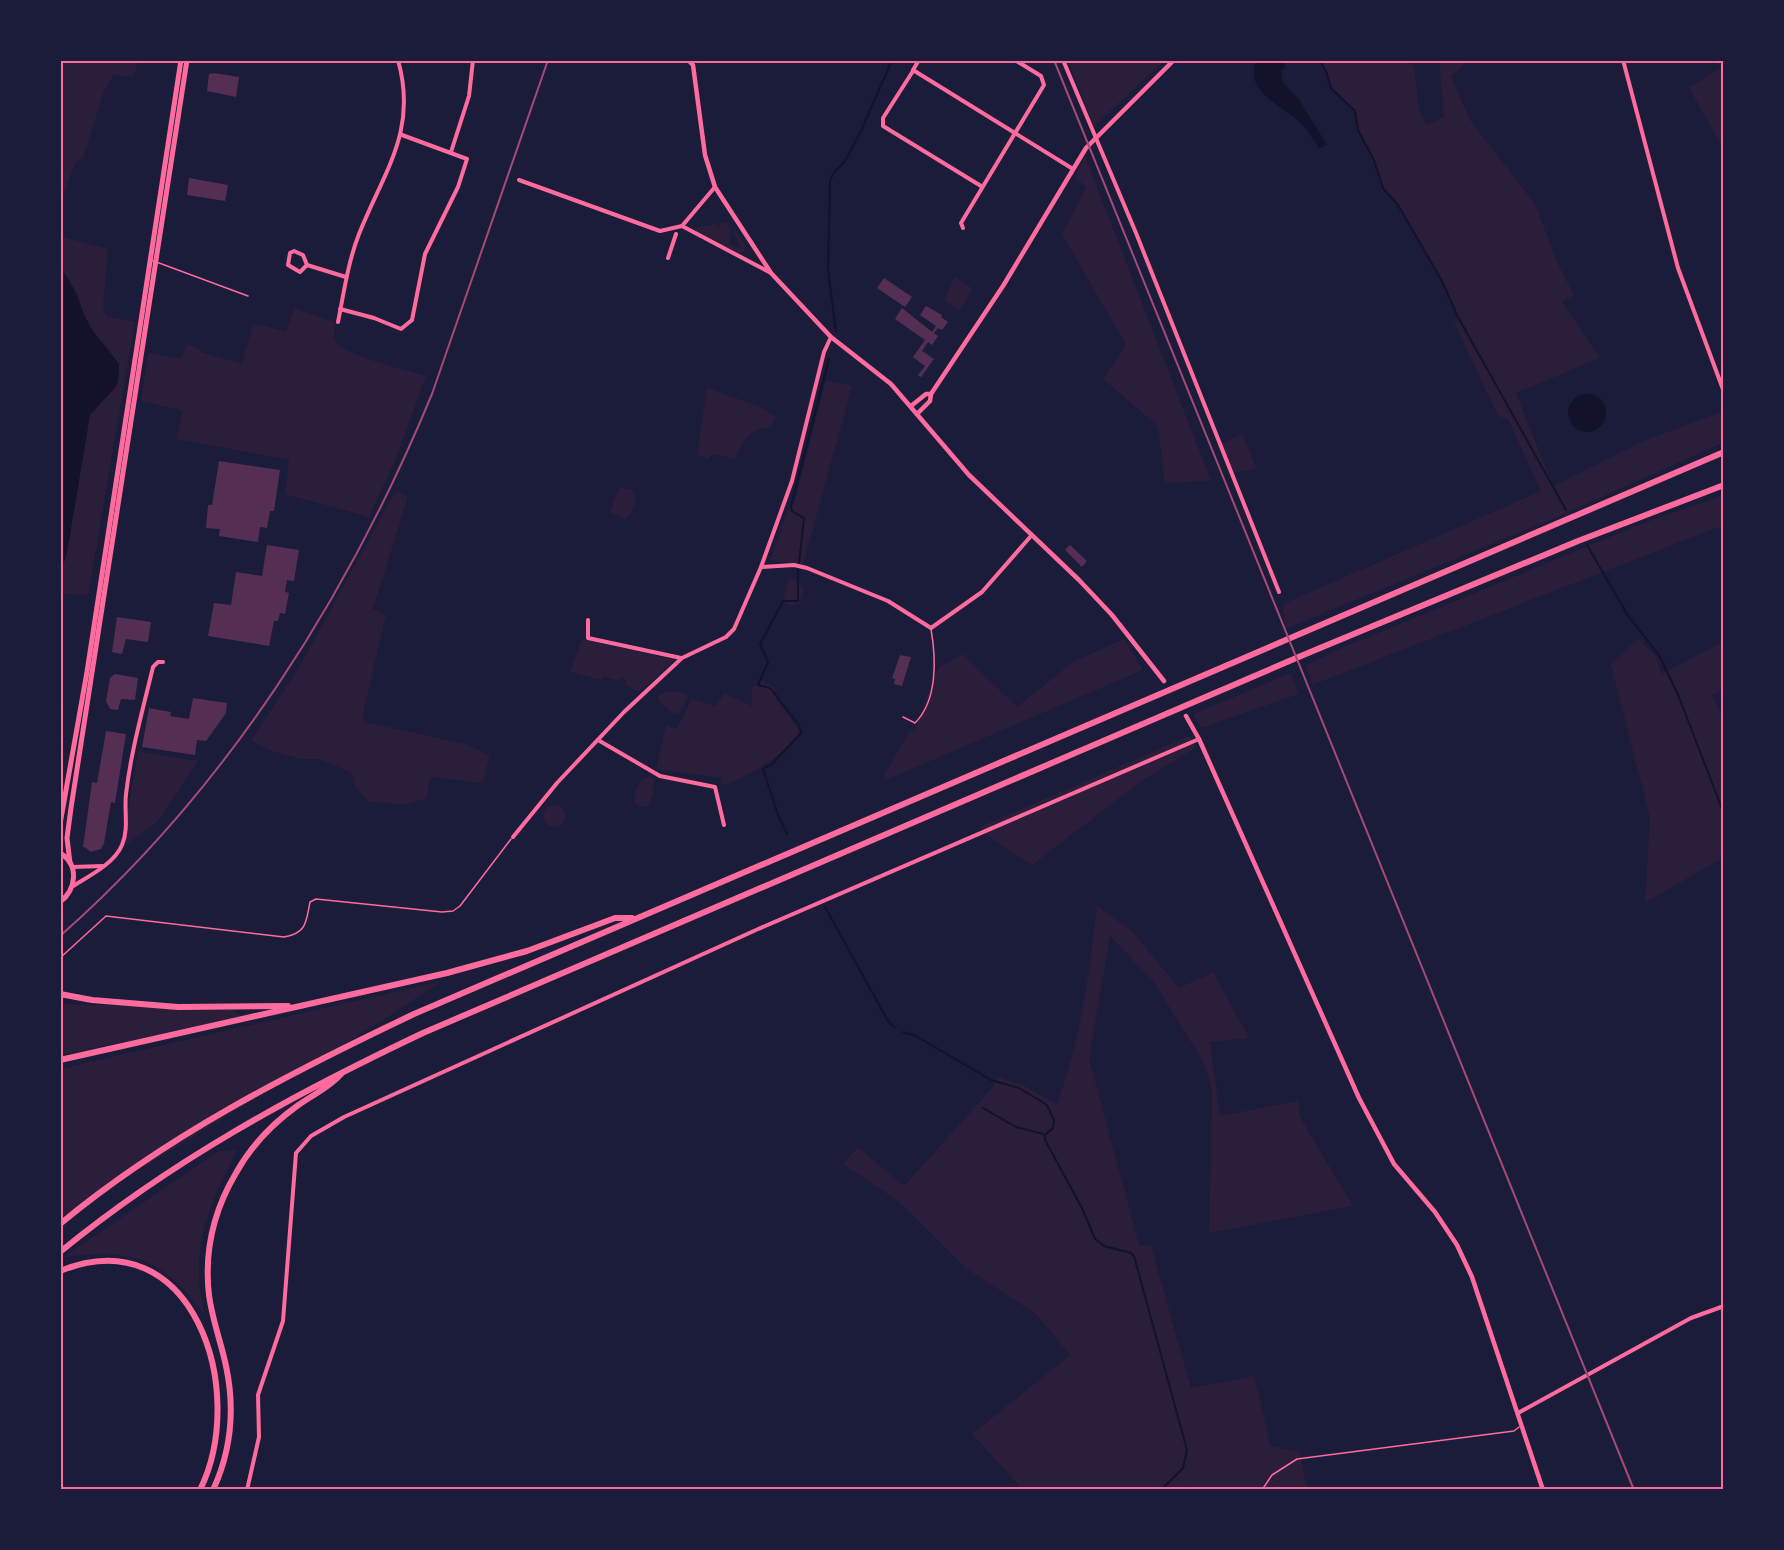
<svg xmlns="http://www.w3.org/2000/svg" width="1784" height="1550" font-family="Signika,sans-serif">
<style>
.green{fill:#2a1e3b}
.water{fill:#12122b}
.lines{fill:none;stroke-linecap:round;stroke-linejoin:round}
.stream{stroke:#12122b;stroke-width:2}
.building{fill:#542f53}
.service{stroke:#ff6b9d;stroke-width:1.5}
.minor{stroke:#ff6b9d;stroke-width:4}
.tertiary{stroke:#ff6b9d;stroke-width:4.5}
.primary{stroke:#ff6b9d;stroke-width:5}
.motorway{stroke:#ff6b9d;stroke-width:6}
.rail{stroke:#a44b75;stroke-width:2}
.neatline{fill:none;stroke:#ff6b9d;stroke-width:2}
</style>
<rect width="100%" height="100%" fill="#1b1b3a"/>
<g class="green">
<polygon points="60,60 139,60 133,77 114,75 104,91 83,158 75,163 60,206"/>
<polygon points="1068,60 1165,60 1094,126"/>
<polygon points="1319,60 1409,60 1409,64 1414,65 1419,110 1426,125 1444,117 1439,60 1469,60 1451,76 1470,120 1535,204 1559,266 1574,295 1562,302 1600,358 1516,393 1553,486 1641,442 1724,411 1724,442 1562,515 1285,629 1283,604 1541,491 1508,419 1498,416 1454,322 1459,320 1435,269 1398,205 1383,188 1372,157 1358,130 1355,111 1331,88 1326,71"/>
<polygon points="1724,65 1724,149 1689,88"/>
<polygon points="1085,156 1211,481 1165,483 1158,426 1103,379 1126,345 1062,234 1086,187 1075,177"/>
<polygon points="721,223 727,223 731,230 729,244 738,248 740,246 733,232 735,230 746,246 744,252 739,253 695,231 697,227 718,224 716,227 719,229"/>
<polygon points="60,236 108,249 103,307 106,316 135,322 88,595 60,594 60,576 67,552 90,415 100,403 111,352 93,331 82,311 79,296 60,268"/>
<polygon points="955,277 973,289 959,310 944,300"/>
<path d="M 294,308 L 335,322 C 335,330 332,338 338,344 C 351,357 407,370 426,376 L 395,461 L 369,517 L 285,494 L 289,460 L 176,439 L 183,411 L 141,401 L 148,353 L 179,358 L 183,355 L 186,344 L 201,349 L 201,352 L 242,364 L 252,327 L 262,325 L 286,332 Z"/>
<polygon points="826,380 852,386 803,565 770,560 788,511 795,501"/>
<path d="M 707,388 L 761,407 L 776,417 L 771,427 C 747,430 744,438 735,459 L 712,454 L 708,459 L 697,454 Z"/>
<polygon points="1242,434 1257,469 1232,473 1217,446"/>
<path d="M 619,487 L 633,490 C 637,501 634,512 626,519 L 610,512 Z"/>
<polygon points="399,491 408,497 373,609 386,615 363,714 365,722 465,744 490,755 483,783 430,777 426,798 407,805 369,802 355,786 352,773 320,759 301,759 271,751 251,740 301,664 394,493"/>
<polygon points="1724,495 1724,525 1312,685 1306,666 1332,652 1644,523"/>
<polygon points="791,579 799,582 804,589 800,602 791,606 783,602 787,583"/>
<polygon points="1638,638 1655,656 1662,674 1724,641 1724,690 1712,695 1724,722 1724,857 1645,903 1650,818 1611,664"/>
<polygon points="582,639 675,660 639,692 625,684 627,681 621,678 619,681 603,676 601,680 570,672"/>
<polygon points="1124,639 1143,670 886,780 883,777 910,731 915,729 938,668 963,654 1017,707 1074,661"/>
<polygon points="1291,673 1299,694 1201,728 1193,714"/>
<path d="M 760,679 L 774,688 L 776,699 L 801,733 C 774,762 758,771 722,786 L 720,778 L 656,769 L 666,725 L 677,729 L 692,699 L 716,706 L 724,693 L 752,706 L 752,688 Z"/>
<polygon points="668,691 685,693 688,698 681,711 674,714 658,701 659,695"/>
<polygon points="1189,736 1197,747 1143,780 1032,865 987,836 980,827"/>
<polygon points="138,751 198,761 158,821 122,847"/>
<polygon points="649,776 654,780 653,794 649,806 643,807 634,803 635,791 642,779"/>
<circle cx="554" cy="816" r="11"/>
<path d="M 1097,906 L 1132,931 L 1179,988 L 1213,972 L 1249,1038 L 1210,1042 L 1220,1116 L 1298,1101 L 1300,1117 L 1353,1206 L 1209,1233 L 1212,1090 L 1205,1065 L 1154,982 L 1110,936 L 1089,1058 L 1139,1245 L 1151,1246 L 1191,1388 L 1254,1376 L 1271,1446 L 1300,1452 L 1307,1490 L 1023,1490 L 972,1434 L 1070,1355 L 1037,1315 L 966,1268 L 899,1202 L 843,1164 L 858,1147 L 904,1186 L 993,1087 L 997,1077 L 1021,1084 L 1057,1104 C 1081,1038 1089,975 1097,906 Z"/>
<polygon points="442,981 380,1022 60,1218 60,1069"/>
<polygon points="60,1004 230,1008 244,1018 60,1055"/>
<path d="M 237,1150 C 218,1188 197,1231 199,1275 C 199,1288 202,1301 204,1313 C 194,1303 186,1291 176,1282 C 145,1251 101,1250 62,1258 L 219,1151 Z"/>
</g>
<g class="water">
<path d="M 1256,60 L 1285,60 L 1285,68 L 1281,71 L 1283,83 L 1298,98 L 1327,145 L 1319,148 C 1314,141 1310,134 1305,128 C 1287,106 1243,95 1256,60 Z"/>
<path d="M 60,268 C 78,288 79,310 93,331 C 101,342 111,353 119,364 L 118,382 L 114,389 L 90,415 L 67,552 L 60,576 Z"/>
<circle cx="1587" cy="413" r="19"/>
</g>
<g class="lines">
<g class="stream">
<polyline points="1319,60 1326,71 1331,88 1355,111 1358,130 1374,160 1383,188 1398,205 1442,281 1458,317 1566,510"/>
<path d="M 836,331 L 828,270 L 830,182 C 832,172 838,169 844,162 C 851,153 855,140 861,131 L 892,60"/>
<polyline points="1587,545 1627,614 1660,657 1679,697 1724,814"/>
<polyline points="799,563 804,518 792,511 791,506 829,359"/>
<polyline points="787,834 778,815 763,769 772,764 801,733 799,725 770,688 758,685 768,662 760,644 783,601 798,601 798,568"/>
<polyline points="825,907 888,1021 895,1028"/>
<polyline points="903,1032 916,1036 991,1080 1019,1088 1047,1105 1054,1120 1053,1128 1045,1135 1045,1140 1082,1208 1095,1239 1104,1246 1131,1253 1134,1256 1187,1450 1183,1468 1161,1490"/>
<polyline points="983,1108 1016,1127 1043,1134"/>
</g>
</g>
<g class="building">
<polygon points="214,73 239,77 236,97 207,91 209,74"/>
<polygon points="189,178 228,185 225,201 187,195"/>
<polygon points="884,278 912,297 905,307 877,288"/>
<polygon points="926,306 942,315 941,317 948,322 942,330 938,328 934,333 938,336 932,345 928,342 922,351 934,359 921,377 918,375 925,366 913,357 925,340 895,319 902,308 932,332 936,326 920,315"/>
<polygon points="219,461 280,470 274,511 270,511 267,528 260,527 258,542 219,536 220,529 206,528 208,505 212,505"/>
<polygon points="267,545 299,550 294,581 287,580 285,592 289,593 285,614 280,613 278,621 274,621 269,646 208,636 214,603 231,605 236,572 262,576"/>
<polygon points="1070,545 1087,561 1082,567 1065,550"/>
<polygon points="117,617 151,622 148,642 126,639 122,654 112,652"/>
<polygon points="900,655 911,657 902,686 894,684 895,679 892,678"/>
<polygon points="115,674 138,678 135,700 121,699 118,710 110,709 106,701 110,678"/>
<polygon points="193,698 227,703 226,713 206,741 197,740 195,755 142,747 149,708 171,712 170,716 189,719"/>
<polygon points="106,731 126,734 115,803 111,802 104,843 101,849 91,852 83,846 84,840 92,782 97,783"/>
</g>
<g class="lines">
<g class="service">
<polyline points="151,260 248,296"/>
<path d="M 903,717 L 915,723 C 938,700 936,658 931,629"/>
<path d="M 60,958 L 106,916 L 284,937 C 307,933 306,922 310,902 L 316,899 L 442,912 L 453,911 L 460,906 L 511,839"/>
<polyline points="1262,1490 1272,1475 1297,1459 1514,1431 1519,1427"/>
</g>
<g class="minor">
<polyline points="919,60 913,70 1073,169"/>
<polyline points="1063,60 1136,233 1279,592"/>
<polyline points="1623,60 1678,268 1724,392"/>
<polyline points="913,71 883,118 883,126 981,186"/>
<polyline points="451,152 469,96 473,60"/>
<polyline points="519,180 660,231 682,226"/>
<polyline points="715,187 682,226 771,273"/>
<polyline points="963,228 961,223 1044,85 1041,76 1015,60"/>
<polyline points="668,258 676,234"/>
<polyline points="307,265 300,272 288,265 290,253 294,251 303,255 307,265 346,277"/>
<polyline points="340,309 374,318 401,329 412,320 425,254 458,187 467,159 402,135"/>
<path d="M 338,322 C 344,292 348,262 359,234 C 384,171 418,131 398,60"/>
<polyline points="761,567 794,565 807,568 888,601 931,628 982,592 1031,536"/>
<polyline points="588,620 588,638 681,658"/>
<polyline points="598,740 660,776 715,787 724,825"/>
<polyline points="513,837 557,783 624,712 682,658 726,637 734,629 761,567 792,481 824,352 831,337"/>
<polyline points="72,867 103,866"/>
<path d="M 73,886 C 89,876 114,864 122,845 C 129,829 124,811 126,794 C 131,751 143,709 153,667 L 158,662 L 163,662"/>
<polyline points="1518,1413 1691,1318 1724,1306"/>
<polyline points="247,1490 259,1437 258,1395 283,1321 296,1153 311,1136 344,1117 756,930 1199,739"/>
</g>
<g class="tertiary">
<polyline points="688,60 693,65 705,155 715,187 771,273 831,337 891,384 969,475 1079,580 1112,615 1164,681"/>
<polyline points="911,406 926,394 931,394"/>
<polyline points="917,414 930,401 931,394 1003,286 1086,148 1174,60"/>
<polyline points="1186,716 1199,739 1359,1098 1394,1164 1435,1212 1457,1245 1472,1277 1543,1490"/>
</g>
<g class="primary">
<polyline points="60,824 87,672 181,60"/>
<path d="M 60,853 C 80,865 76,890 60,902"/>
<polyline points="70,863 67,838 71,808 187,60"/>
</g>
<g class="motorway">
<polyline points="60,994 92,1000 178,1007 288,1006"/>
<polyline points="60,1060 447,973 527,951 615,918 632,918"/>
<path d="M 60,1224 C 166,1136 290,1073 414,1014 L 1724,452"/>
<path d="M 60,1252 C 171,1161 294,1094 423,1033 L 1308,653 L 1578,541 L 1724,485"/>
<path d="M 60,1271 C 193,1217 249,1391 200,1490"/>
<path d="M 213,1490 C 231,1451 235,1408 226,1366 C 221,1342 212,1319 209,1295 C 204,1252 214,1210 236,1173 C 251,1146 272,1124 297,1106 C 312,1095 329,1088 341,1074"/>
</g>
<g class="rail">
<polyline points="1054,60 1634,1490"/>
<path d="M 60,936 C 226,790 348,597 432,394 L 548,60"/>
</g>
</g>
<rect width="1784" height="1550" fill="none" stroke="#1b1b3a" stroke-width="123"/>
<rect x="62" y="62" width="1660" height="1426" class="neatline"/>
</svg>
